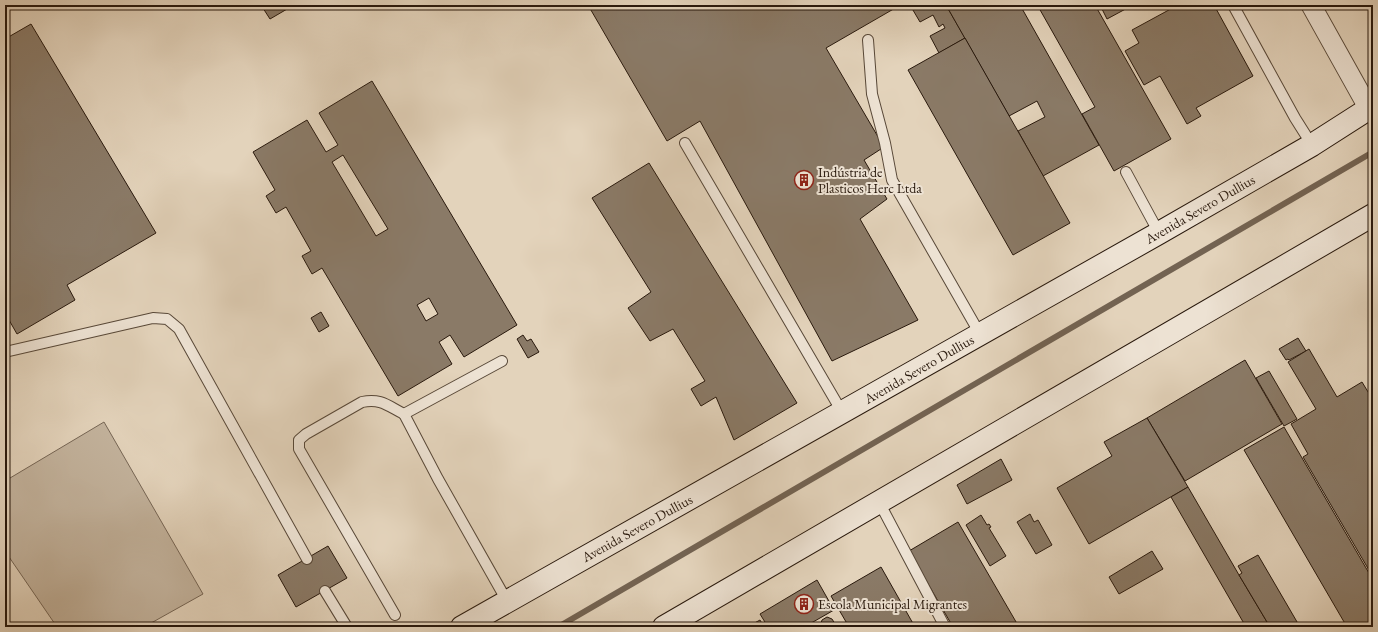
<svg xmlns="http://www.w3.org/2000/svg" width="1378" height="632" font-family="'EB Garamond',serif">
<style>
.green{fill:#c3b39d;stroke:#766655}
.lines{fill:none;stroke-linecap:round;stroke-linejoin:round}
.stream{stroke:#736352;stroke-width:6}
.building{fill:#8a7a67;stroke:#29190d;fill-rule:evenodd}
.lane-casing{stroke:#584838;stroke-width:12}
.street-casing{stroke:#584838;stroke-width:21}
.secondary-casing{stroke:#29190d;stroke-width:24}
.lane{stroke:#ede2d3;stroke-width:10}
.street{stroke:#ede2d3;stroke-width:19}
.secondary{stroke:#ede2d3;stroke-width:22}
.labels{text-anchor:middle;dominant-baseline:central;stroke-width:4;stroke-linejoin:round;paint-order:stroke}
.poi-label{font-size:14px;fill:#29190d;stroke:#ede2d3;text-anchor:start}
.street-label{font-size:14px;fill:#29190d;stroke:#ede2d3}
</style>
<rect width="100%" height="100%" fill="#e3d3bb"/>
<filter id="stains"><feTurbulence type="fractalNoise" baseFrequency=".005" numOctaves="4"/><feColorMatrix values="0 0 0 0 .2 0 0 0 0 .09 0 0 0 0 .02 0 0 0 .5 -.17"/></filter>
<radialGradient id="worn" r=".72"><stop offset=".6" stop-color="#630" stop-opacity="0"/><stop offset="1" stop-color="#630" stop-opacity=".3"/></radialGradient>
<polygon class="green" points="104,422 203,594 144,627 57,627 7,554 5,555 5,481"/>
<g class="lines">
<polyline class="stream" points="558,627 1373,152"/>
</g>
<g class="building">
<polygon points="261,5 294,5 270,19"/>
<polygon points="588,5 896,5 897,7 826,48 884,147 864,160 887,199 860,219 918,320 832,361 700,121 667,141"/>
<polygon points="910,5 946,5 965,38 939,53 930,36 945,28 943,24 939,27 933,15 920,22"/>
<polygon points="946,5 1020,5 1099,145 1043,176 1018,131 1045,117 1037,101 1009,116"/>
<polygon points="1044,5 1095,5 1171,139 1114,171 1082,114 1095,107 1039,8"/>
<polygon points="1100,5 1133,5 1107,19"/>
<polygon points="1178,5 1214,5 1253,76 1196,108 1201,116 1187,124 1160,76 1144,85 1125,51 1139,43 1132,30"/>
<polygon points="31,24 156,233 67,285 75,300 17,334 5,313 5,39"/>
<polygon points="965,38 1070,223 1013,255 908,70"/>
<path d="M 372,81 L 517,325 L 464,357 L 450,335 L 439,342 L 452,364 L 398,396 L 322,268 L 312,274 L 302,256 L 311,251 L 286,207 L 276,213 L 266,196 L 275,190 L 253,152 L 307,120 L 326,152 L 338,145 L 319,113 ZM 343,155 L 388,229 L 376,236 L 332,162 ZM 429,298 L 438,314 L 426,321 L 417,305 Z"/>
<polygon points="649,163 797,403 734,440 716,397 701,406 691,389 705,381 673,329 650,341 628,308 651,292 592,198"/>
<polygon points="321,312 329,326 319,332 311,318"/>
<polygon points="523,335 527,341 531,339 539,352 528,358 517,339"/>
<polygon points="1298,338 1306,351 1289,360 1288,359 1286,360 1279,349"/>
<polygon points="1309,349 1337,397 1362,382 1373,400 1373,577 1303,457 1308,454 1291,424 1316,409 1288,362"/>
<polygon points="1245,360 1282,424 1185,481 1147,418"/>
<polygon points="1269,371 1297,419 1284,426 1256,378"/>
<polygon points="1147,418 1188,487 1089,544 1057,488 1112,456 1104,442"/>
<polygon points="1284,427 1373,580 1373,627 1347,627 1244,450"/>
<polygon points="1001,459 1012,480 967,504 957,485"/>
<polygon points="1188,487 1239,575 1270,627 1246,627 1171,497"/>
<polygon points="1030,514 1034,522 1038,520 1052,545 1036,554 1017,522"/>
<polygon points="981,515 987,525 989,524 991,527 989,528 1006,556 990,566 966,525"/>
<polygon points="958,522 1019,627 953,627 909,551"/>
<polygon points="328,546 347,578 296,607 278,575"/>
<polygon points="1152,551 1163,569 1119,594 1109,577"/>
<polygon points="1258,555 1300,627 1270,627 1239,575 1242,573 1238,566"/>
<polygon points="881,567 915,627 849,627 831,596"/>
<polygon points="817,580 834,610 806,626 807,627 768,627 760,614"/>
<polygon points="827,617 832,619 837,627 821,627 820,626 822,620"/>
<polygon points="760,620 764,627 750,627 749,626"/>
</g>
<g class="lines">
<defs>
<g id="lane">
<polyline points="1233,5 1295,118 1312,145"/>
<polyline points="1373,5 1373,6"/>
<polyline points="5,6 7,5"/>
<polyline points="868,40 872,94 885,143 892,180 980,334"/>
<polyline points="685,143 842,412"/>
<polyline points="1126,172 1159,233"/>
<polyline points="5,352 153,318 167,319 179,329 307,559"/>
<polyline points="502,361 404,414 438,479 507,601"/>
<polyline points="879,502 945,627"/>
<polyline points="325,591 347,627"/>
<path d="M 395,615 L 299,449 L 299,440 L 306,434 L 362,402 C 381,398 388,406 404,414"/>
<polyline points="5,626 5,627"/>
</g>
<polyline id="street" points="1311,5 1369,109"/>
<g id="secondary">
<polyline points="462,627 1159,233 1312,145 1373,106"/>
<polyline points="664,627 1373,215"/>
</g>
</defs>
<use href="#lane" class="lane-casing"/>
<use href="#street" class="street-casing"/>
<use href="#secondary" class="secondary-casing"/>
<use href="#lane" class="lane"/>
<use href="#street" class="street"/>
<use href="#secondary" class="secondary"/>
</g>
<defs>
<symbol id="building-ring" viewBox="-11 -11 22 22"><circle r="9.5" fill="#ede2d3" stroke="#8f2418" stroke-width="1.5"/><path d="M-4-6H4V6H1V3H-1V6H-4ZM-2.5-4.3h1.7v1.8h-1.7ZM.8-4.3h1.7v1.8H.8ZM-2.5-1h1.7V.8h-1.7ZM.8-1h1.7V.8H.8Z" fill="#8f2418"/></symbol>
</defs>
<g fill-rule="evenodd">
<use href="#building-ring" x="793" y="169" width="22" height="22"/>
<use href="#building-ring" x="793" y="593" width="22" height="22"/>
</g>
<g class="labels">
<g class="poi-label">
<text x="818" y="172">Indústria de<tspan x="818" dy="16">Plasticos Herc Ltda</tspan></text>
<text x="818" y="604">Escola Municipal Migrantes</text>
</g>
<g class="street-label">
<text transform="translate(1200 209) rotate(-30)">Avenida Severo Dullius</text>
<text transform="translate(919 369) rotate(-30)">Avenida Severo Dullius</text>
<text transform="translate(637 528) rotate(-29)">Avenida Severo Dullius</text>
</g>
</g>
<rect width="1378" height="632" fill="none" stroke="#e3d3bb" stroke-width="20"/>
<rect x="6" y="6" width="1366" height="620" fill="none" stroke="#29190d" stroke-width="2"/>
<rect x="10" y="10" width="1358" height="612" fill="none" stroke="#29190d"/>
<rect width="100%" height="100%" filter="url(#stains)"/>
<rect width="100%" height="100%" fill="url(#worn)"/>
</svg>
